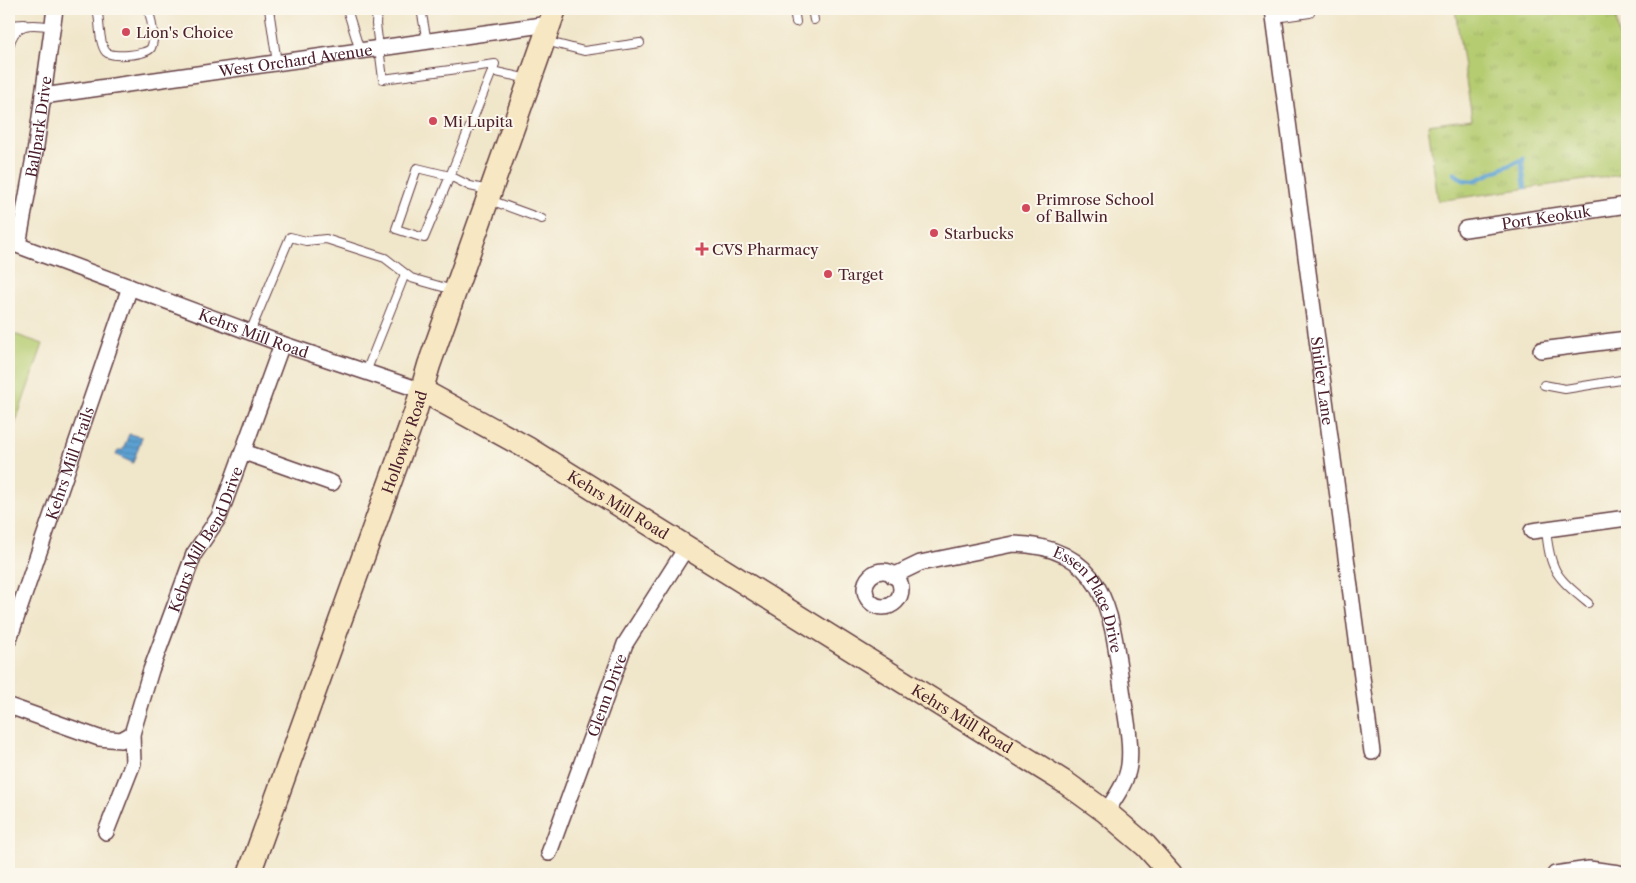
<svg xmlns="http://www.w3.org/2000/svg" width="1636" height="883" font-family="'Libre Caslon Text',serif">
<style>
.grass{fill:url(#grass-tufts);stroke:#80764e}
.park{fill:#b5cc71;stroke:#80764e}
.water{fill:url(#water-rules);stroke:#53607e}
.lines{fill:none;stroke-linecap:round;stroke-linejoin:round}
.stream{stroke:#5ca1d2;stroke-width:4.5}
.lane-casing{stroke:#633d43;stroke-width:10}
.street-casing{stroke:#633d43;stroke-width:18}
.secondary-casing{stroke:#633d43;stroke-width:25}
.lane{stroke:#fff;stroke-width:8}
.street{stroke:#fff;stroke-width:15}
.secondary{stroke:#f7e8c3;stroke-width:22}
.poi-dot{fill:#d1495b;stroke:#fbf7ec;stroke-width:2}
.labels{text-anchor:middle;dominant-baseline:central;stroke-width:4;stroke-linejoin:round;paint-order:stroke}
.poi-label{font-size:15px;fill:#4a1f2b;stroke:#fbf7ec;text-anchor:start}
.street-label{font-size:15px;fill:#4a1f2b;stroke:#fbf7ec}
</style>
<defs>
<pattern id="grass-tufts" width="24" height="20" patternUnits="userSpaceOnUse" patternTransform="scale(1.25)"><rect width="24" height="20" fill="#b5cc71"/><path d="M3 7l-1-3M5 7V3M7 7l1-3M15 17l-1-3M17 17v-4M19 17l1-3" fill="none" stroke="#9daf62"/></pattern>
<pattern id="water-rules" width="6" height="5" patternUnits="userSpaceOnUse" patternTransform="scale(1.25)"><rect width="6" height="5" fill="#5ca1d2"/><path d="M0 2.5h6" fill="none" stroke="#4e83ab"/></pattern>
</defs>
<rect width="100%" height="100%" fill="#fbf7ec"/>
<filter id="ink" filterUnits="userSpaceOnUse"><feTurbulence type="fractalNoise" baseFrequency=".02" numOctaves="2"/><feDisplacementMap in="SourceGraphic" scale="10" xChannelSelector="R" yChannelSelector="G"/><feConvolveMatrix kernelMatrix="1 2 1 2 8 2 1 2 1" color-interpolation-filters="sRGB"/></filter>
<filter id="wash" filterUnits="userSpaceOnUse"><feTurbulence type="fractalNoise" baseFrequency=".0096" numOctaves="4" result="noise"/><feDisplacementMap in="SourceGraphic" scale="20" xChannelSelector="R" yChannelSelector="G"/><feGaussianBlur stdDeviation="1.12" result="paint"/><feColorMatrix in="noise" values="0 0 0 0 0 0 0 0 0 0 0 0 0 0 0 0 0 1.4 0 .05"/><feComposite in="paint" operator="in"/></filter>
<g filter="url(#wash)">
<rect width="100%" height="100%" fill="#f0e6ca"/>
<polygon class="grass" points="1455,9 1615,9 1627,99 1627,174 1438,201 1428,125 1472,119"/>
<g class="park">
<polygon points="1370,9 1392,9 1389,16 1369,11"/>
<polygon points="9,328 14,334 43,344 9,441"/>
</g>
<polygon class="water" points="129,434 142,437 133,463 116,455 118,450 123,450"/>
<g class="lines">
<g class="stream">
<polyline points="1523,159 1522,166 1525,187"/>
<polyline points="1454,173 1463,180 1474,181 1523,159"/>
</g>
</g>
</g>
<g filter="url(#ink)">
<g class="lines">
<defs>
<g id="lane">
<polyline points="269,9 277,63"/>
<polyline points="347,9 360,51"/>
<polyline points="377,9 376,24 383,79 495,64 450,176 470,186 488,190"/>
<polyline points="421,9 427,42"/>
<polyline points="794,9 796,22"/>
<polyline points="812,9 814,20"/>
<path d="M 98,14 C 100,24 99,44 106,52 C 112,58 146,55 151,48 C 156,38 151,18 148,9"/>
<polyline points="1275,18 1310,13"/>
<polyline points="9,25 24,24"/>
<polyline points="545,41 584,51 640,43"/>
<path d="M 9,47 C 14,22 31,23 52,27"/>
<polyline points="492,71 528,79"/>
<polygon points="417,168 450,176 424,238 396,229"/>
<polyline points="490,200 542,219"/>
<polyline points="250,332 290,237 306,241 326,239 385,258 411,278 453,290"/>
<polyline points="366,372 405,274"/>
<polyline points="1544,385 1565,389 1627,379"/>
<path d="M 1546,529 C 1550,571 1556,577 1588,603"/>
</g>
<g id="street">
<path id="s1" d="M 1273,9 L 1372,752"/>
<path id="s2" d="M 43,96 L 549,24"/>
<path id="s3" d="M 1465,229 L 1627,205"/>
<path id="s4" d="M 9,242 L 282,344 L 423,391"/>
<path id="s5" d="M 18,245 L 36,146 L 55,9"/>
<polyline points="1541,350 1627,339"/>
<polyline points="244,452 332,483"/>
<polyline points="1532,531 1627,518"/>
<circle cx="883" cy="589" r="18"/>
<path id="s6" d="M 893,576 L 920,563 L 1013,544 C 1107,546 1112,616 1122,689 C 1125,713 1132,741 1129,765 C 1127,782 1115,798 1106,812"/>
<path id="s7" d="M 9,639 L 130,287"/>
<polyline points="9,706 99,738 121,740 132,734"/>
<path id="s8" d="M 106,832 L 133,763 L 132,734 L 151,670 L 194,554 L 219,517 L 282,344"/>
<path id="s9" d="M 549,853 L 625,644 L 686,548"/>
<polyline points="1555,874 1589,869 1619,873"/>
</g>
<g id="secondary">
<path id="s10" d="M 423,391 L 529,449 L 1066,783 L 1106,812 L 1146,846 L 1171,874"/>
<path id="s11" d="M 249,874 L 415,413 L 429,365 L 555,9"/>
</g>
</defs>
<use href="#lane" class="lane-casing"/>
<use href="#street" class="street-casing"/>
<use href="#secondary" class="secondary-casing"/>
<use href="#lane" class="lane"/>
<use href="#street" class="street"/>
<use href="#secondary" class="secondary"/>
</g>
</g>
<g class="poi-dot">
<circle cx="126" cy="32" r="5"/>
<circle cx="433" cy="121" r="5"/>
<circle cx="1026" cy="208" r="5"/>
<circle cx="934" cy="233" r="5"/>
<path d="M699.5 241.5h5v5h5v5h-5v5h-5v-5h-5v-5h5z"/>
<circle cx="828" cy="274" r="5"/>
</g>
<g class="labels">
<g class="poi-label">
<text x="136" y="32">Lion's Choice</text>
<text x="443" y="121">Mi Lupita</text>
<text x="1036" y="199">Primrose School<tspan x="1036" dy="17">of Ballwin</tspan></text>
<text x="944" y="233">Starbucks</text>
<text x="712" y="249">CVS Pharmacy</text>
<text x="838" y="274">Target</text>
</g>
<g class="street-label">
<text stroke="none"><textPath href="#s2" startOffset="255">West Orchard Avenue</textPath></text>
<text stroke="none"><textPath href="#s5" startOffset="120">Ballpark Drive</textPath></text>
<text stroke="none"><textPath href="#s3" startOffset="82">Port Keokuk</textPath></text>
<text stroke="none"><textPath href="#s4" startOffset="261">Kehrs Mill Road</textPath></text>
<text stroke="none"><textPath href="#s1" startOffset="375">Shirley Lane</textPath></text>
<text stroke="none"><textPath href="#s11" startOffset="459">Holloway Road</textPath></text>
<text stroke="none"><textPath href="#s7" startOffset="186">Kehrs Mill Trails</textPath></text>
<text stroke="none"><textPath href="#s10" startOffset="226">Kehrs Mill Road</textPath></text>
<text stroke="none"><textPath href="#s8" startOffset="312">Kehrs Mill Bend Drive</textPath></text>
<text stroke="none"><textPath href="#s6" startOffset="230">Essen Place Drive</textPath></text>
<text stroke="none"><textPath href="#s9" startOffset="168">Glenn Drive</textPath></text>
<text stroke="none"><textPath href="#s10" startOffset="631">Kehrs Mill Road</textPath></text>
</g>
</g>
<rect width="1636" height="883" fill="none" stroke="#fbf7ec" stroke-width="30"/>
</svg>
